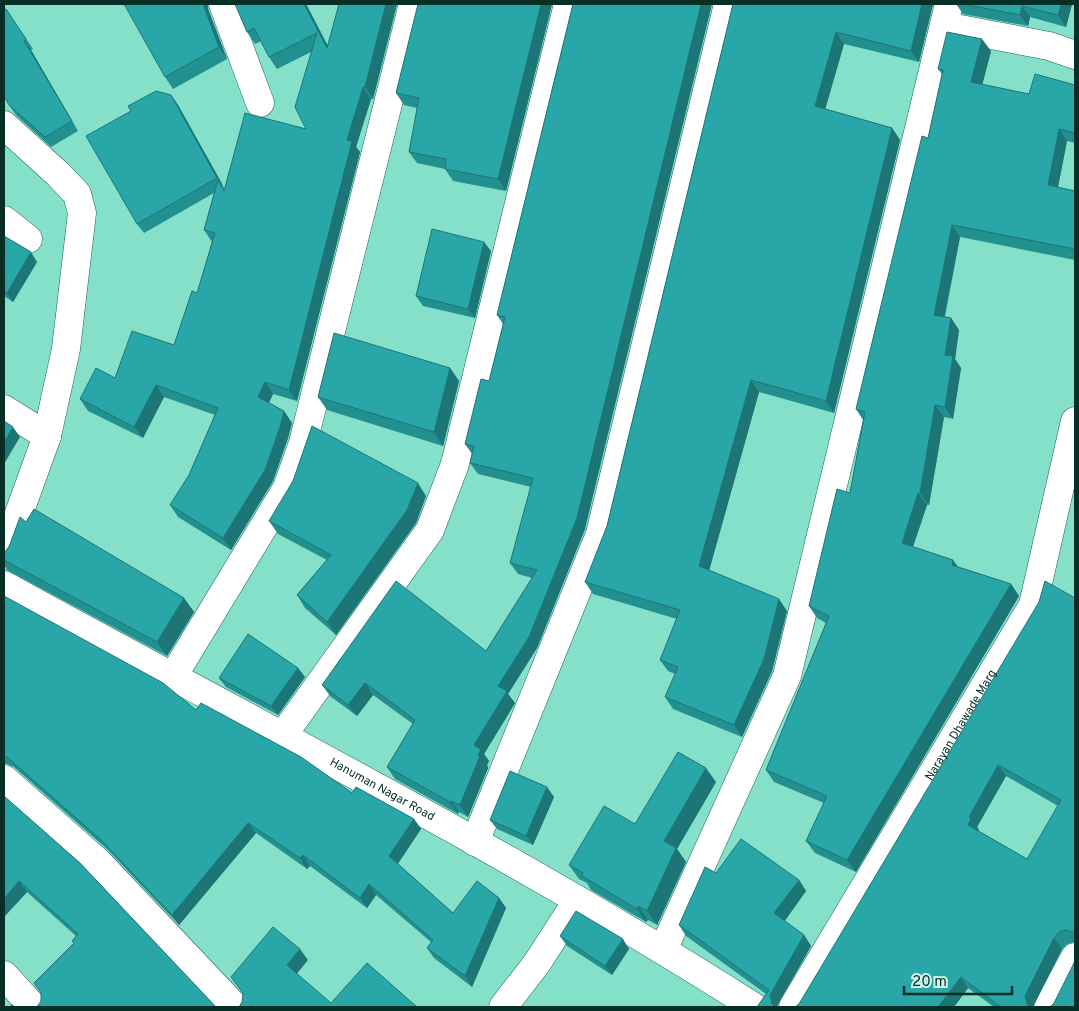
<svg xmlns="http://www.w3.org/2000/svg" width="1079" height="1011" font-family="Overpass,sans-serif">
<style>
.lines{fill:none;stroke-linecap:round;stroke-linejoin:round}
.minor-casing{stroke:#196455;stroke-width:29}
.minor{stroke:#fff;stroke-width:28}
.wall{fill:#239090;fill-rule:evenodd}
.shaded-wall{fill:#1d7576}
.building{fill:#29a7a8;stroke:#1d7576;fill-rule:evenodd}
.labels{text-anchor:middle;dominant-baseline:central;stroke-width:5;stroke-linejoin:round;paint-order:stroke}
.street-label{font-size:12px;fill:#062f27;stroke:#cdf7eb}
</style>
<rect width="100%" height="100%" fill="#85e0ca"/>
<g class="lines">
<defs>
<g id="minor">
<polyline points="223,4 260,103"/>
<polyline points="944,26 1049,46 1075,55"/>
<polyline points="4,125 58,174 77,194 82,213 66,349 47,436 4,555"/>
<polyline points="4,220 28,239"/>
<polyline points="4,409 47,436"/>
<path id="s1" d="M 4,585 C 255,723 512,853 754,1007"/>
<polyline points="172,678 287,488 303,443 413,4"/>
<polyline points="283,735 430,530 455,464 568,4"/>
<polyline points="4,779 98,862 235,1007"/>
<polyline points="475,842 600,534 728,4"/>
<polyline points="663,950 787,676 949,4"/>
<polyline points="4,975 33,1007"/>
<polyline points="503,1007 537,963 577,901"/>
<path id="s2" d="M 793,1007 L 1033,605 L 1075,421"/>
<polyline points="1048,1007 1075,957"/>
</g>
</defs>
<use href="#minor" class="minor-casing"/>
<use href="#minor" class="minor"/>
</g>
<g class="wall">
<polygon points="235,4 306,4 328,46 350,4 397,4 373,99 371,99 356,147 360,152 297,401 273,394 269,403 284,411 292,423 288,438 273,481 231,550 178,517 170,505 189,475 215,415 164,397 143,438 88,411 80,399 115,378 174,345 197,293 212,242 204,230 214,193 144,233 137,224 171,95 178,105 225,190 306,129 311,52 277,69 269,57 261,41 255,44 247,32"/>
<polygon points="418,4 552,4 506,191 453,181 445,169 417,163 409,152 417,108 404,105 396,93"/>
<polygon points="573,4 585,529 537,648 508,694 515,703 484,754 489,761 487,765 488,768 468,817 459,812 458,814 395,779 387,767 413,724 373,695 357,716 330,696 322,685 486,651 532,578 518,574 510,563 531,487 478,474 470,463 472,454 465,444 489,381 503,324 497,315"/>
<polygon points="733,4 933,4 919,62 844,44 825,109 892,128 900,140 834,413 759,392 709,571 787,611 772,671 742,737 673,709 665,697 675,674 668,671 660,660 677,619 593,594 585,582 607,526"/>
<polygon points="956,4 1072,4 1066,27 1030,17 1028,26 963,14"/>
<polygon points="6,9 33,49 31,50 78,131 51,147 16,115 9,105"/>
<polygon points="208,9 227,59 173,89 165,77"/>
<polygon points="991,51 982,84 1029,94 1075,85 1075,143 1067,141 1058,187 1075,191 1075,260 960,237 945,317 951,318 959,330 955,359 961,368 953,419 944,417 929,505 927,505 913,547 958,567 1011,584 1019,596 856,872 815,853 806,841 824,803 774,782 766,770 826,623 817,618 809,606 850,493 863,420 856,409 928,138 942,74 938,69"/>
<polygon points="4,236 37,262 13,302 4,296"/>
<polygon points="491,251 475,318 423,306 416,296"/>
<polygon points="450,368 459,381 443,446 327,410 318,397"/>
<polygon points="426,496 416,523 336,635 305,608 297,595 327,560 278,534 269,521"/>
<polygon points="26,522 184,598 194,612 167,656 7,570 4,565 4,553"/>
<polygon points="4,596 196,710 352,793 414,819 421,829 398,864 453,913 499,898 506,908 472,987 434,958 427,948 431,942 376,895 367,908 310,866 307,869 256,833 179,925 108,850 14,767 7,764 4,764"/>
<path d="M 1075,598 L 1075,942 L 1067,944 L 1062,949 L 1033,1007 L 994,1007 L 968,988 L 954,1007 L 795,1007 L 799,1004 ZM 1006,776 L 1058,806 L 1027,859 L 978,831 L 979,830 L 977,827 Z"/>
<polygon points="298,668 305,677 278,715 226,687 219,678"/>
<polygon points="716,782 677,849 686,862 657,925 648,920 646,922 591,890 587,883 579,879 569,865 635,824"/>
<polygon points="4,796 216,1007 74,944 72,941 76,936 27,892 4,917"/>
<polygon points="554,797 533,845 497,829 490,820"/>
<polygon points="716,873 799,880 806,891 784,921 804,935 811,946 777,1006 759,1004 766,994 686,936 679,925"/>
<polygon points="560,936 629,949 612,975 567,946"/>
</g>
<g class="shaded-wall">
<polygon points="203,4 208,4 208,9 227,59 219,47"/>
<polygon points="304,4 306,4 335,60 327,48"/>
<polygon points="386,4 397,4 373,99 365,87"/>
<polygon points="541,4 552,4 506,191 498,179"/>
<polygon points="701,4 712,4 585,529 537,648 508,694 515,703 484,754 489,761 487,765 488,768 468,817 460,805 474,745 498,686 529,637"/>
<polygon points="922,4 933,4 919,62 911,51"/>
<polygon points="1061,4 1072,4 1066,27 1058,15"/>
<polygon points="1022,6 1030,17 1028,26 1020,15"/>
<polygon points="836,32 844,44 823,117 815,106"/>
<polygon points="982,39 991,51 980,94 971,82"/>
<polygon points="24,41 31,50 78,131"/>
<polygon points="363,87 371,99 356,147 360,152 297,401 289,390 347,140"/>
<polygon points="171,95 178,105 224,187 217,178"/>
<polygon points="892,128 900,140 834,413 826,401"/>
<polygon points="1059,129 1067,141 1056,197 1048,185"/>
<polygon points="952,225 960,237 942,327 934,315"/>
<polygon points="484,242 491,251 475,318 468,309"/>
<polygon points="31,252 37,262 13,302 7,293"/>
<polygon points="951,318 959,330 955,359 961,368 953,419 945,407 945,355"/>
<polygon points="450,368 459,381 443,446 434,432"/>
<polygon points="751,380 759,392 707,578 699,566"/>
<polygon points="265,382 273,394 266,409 258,397"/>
<polygon points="156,385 164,397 143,438 134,427"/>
<polygon points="935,405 944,417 929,505 920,493"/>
<polygon points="284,411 292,423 288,438 273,481 231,550 223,538"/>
<polygon points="13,427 20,437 4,464 4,442"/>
<polygon points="418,483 426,496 416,523 336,635 327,622"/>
<polygon points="918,493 927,505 910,555 902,543"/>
<polygon points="953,560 962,572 952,565"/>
<polygon points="1011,584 1019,596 856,872 847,860"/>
<polygon points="184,598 194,612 167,656 157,642"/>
<polygon points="779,599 787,611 772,671 742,737 734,725"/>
<polygon points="298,668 305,677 278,715 271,706"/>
<polygon points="365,683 373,695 357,716 348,705"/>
<polygon points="998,765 1006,776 977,827 979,830 975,836 968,825 969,817"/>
<polygon points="706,768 716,782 677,849 686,862 657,925 647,911 664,841"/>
<polygon points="547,787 554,797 533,845 526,836"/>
<polygon points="451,801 459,812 458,814 450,802"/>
<polygon points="414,819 421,829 396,866 389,856"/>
<polygon points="248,823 256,833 179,925 172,915"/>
<polygon points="303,855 310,866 307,869 300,858"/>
<polygon points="799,880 806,891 782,925 774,913"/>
<polygon points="19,881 27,892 4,917 4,899"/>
<polygon points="369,884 376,895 367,908 360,898"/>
<polygon points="499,898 506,908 472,987 465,976"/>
<polygon points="638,906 648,920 646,922 637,909"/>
<polygon points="804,935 811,946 777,1006 778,1007 774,1007 772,1004 770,995"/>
<polygon points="1054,938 1062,949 1033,1007 1029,1007 1027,1004 1025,996"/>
<polygon points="623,939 629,949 612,975 605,966"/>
<polygon points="300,949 308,960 295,976 287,965"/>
<polygon points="961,977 968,988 954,1007 938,1007"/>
</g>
<g class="building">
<polygon points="124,4 203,4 219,47 165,77"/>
<polygon points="235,4 304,4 327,48 339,4 386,4 365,87 363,87 347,140 352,141 289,390 265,382 258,397 284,411 280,427 265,470 223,538 170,505 189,475 218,408 156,385 134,427 80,399 96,368 115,378 132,331 174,345 192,291 197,293 215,233 204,230 218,180 224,191 245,113 306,129 295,107 317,33 269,57 254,28 247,32"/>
<polygon points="418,4 541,4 498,179 445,169 446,159 409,152 419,98 396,93"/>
<polygon points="573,4 701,4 577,518 529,637 498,686 507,691 474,745 481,750 478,755 480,756 460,805 451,801 450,802 387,767 415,720 365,683 348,705 322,685 396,581 486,651 537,570 510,563 533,478 470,463 474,446 465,444 481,379 489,381 505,317 497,315"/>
<polygon points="733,4 922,4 911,51 836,32 815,106 892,128 826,401 751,380 699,566 779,599 764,659 734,725 665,697 678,667 660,660 680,610 585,582 607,526"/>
<polygon points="963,4 1061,4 1058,15 1022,6 1020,15"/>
<polygon points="6,9 26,39 24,41 72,121 45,137 9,105 4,96 4,10"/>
<polygon points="947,32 982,39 971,82 1029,94 1035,74 1075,85 1075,133 1059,129 1048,185 1075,191 1075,249 952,225 934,315 951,318 945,355 953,356 945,407 935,405 920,493 918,493 902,543 953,560 952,565 1011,584 847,860 806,841 827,796 766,770 829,616 809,606 837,489 850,493 865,412 856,409 922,136 928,138 943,70 938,69"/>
<polygon points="156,91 171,95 217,178 137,224 86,136 131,111 128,106"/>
<polygon points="432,229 484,242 468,309 416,296"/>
<polygon points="4,236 31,252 7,293 4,291"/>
<polygon points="334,333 450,368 434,432 318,397"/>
<polygon points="4,421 13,427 4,442"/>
<polygon points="312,426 418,483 407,510 327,622 297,595 331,555 269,521 293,481"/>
<polygon points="34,509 184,598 157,642 4,560 4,553 9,547 20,517 26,522"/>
<path d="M 1045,581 L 1075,598 L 1075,933 L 1066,930 L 1059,932 L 1054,938 L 1025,996 L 1027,1004 L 1030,1007 L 1001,1007 L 961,977 L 938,1007 L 795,1007 L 799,1004 L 1039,602 ZM 998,765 L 1061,800 L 1027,859 L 968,825 L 971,819 L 969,817 Z"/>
<polygon points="4,596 163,683 196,710 201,703 301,757 352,793 356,787 414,819 389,856 453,913 477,881 499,898 465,976 427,948 433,940 369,884 360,898 303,855 300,858 248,823 172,915 101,840 7,757 4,755"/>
<polygon points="248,634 298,668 271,706 219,678"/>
<polygon points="678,752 706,768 664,841 676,848 647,911 638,906 637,909 582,876 583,873 569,865 604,806 635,824"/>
<polygon points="510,771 547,787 526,836 490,820"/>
<polygon points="4,796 80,863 216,1007 37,1007 41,1001 41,993 34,983 74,943 72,941 78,934 19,881 4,899"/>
<polygon points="741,839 799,880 774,913 804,935 770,995 772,1004 775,1007 757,1007 769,990 679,925 705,867 716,873"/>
<polygon points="576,911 623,939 605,966 560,936"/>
<polygon points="273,927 300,949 287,965 331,1003 367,963 417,1007 239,1007 242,1002 243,993 231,977"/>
<polygon points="1075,961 1075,1007 1050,1007 1054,1003"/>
<polygon points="12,1005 15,1007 9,1007"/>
</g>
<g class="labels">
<g class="street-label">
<text stroke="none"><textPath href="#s2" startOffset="328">Narayan Dhawade Marg</textPath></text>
<text stroke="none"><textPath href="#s1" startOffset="430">Hanuman Nagar Road</textPath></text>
</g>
</g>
<rect width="1079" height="1011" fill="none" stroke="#062f27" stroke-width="10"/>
<path d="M904 986v8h108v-8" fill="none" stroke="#062f27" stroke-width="2.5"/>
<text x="912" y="986" font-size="15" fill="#062f27" stroke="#cdf7eb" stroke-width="4" paint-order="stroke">20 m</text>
</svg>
